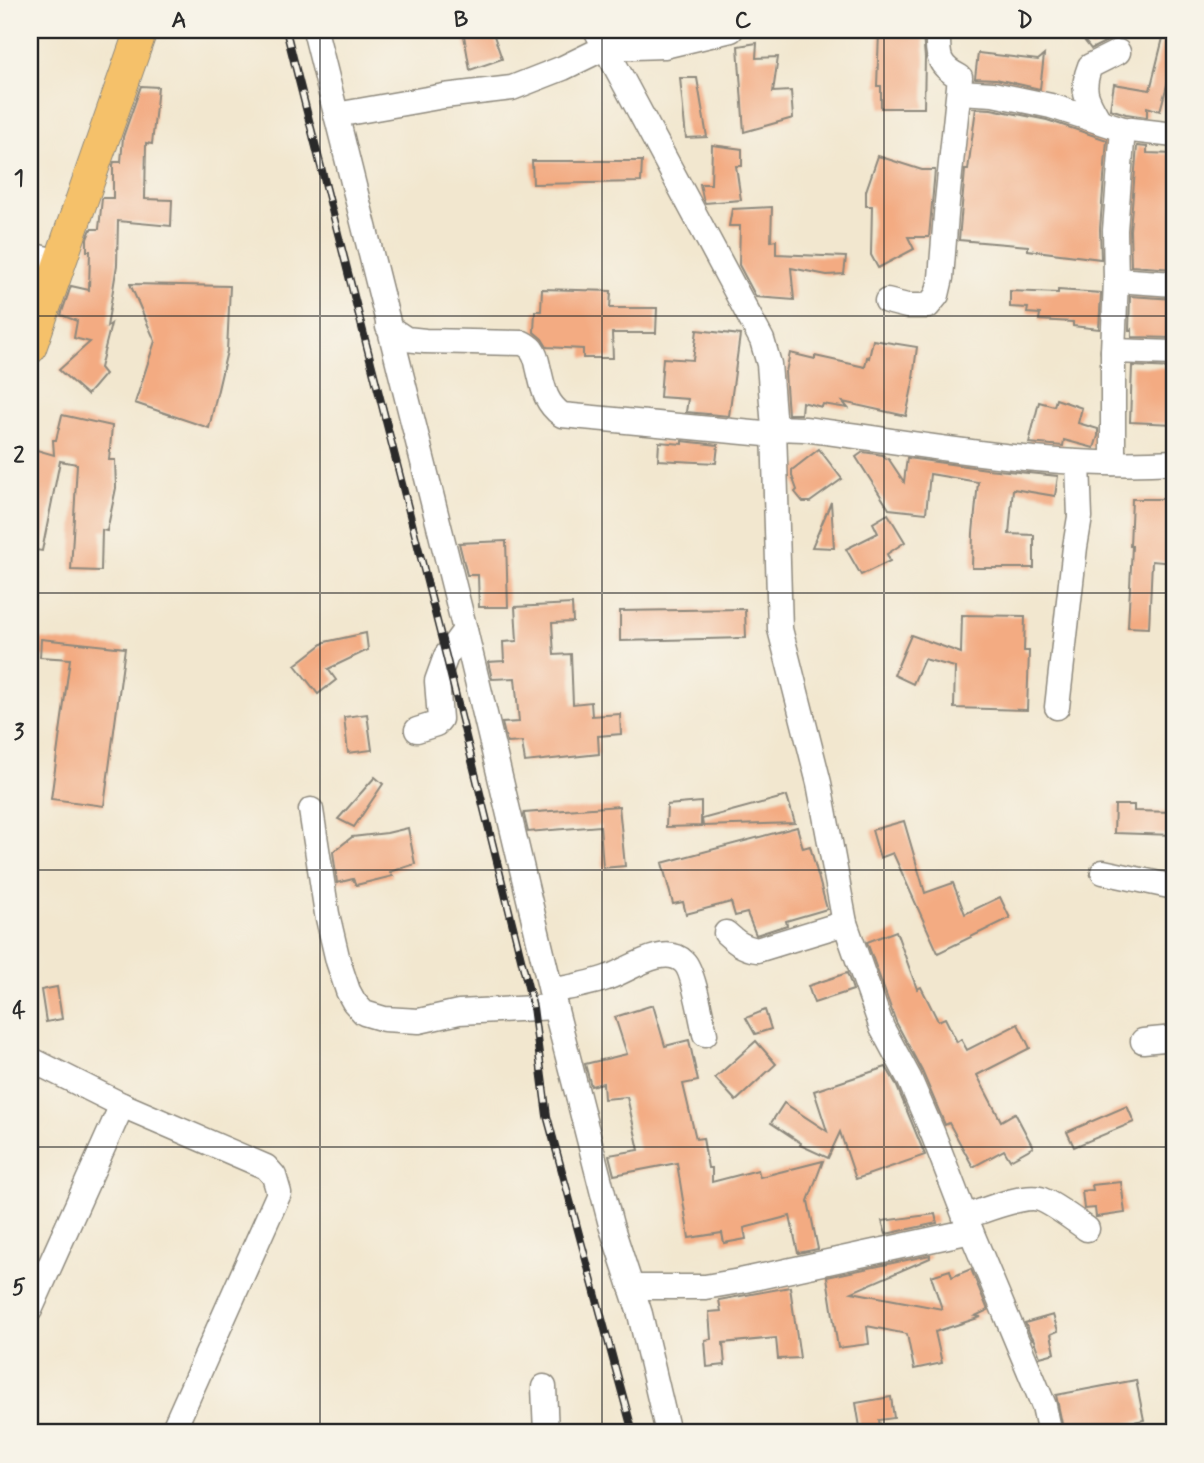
<svg xmlns="http://www.w3.org/2000/svg" width="1204" height="1463" font-family="Mynerve,sans-serif">
<style>
.building{fill:#f3ab82}
.lines{fill:none;stroke-linecap:round;stroke-linejoin:round}
.minor-casing{stroke:#8e897d;stroke-width:27}
.major-casing{stroke:#8e897d;stroke-width:34}
.minor{stroke:#fff;stroke-width:24}
.major{stroke:#f5c16b;stroke-width:32}
.rail-casing{stroke:#2b2b2b;stroke-width:8}
.rail{stroke:#f7f3e8;stroke-width:5;stroke-dasharray:16;stroke-linecap:butt}
.grid{fill:none;stroke:#2b2b2b;stroke-width:2;stroke-opacity:0.55}
.neatline{fill:none;stroke:#2b2b2b;stroke-width:2.5}
.grid-label{font-size:23px;text-anchor:middle;font-weight:bold;fill:#2b2b2b}
</style>
<rect width="100%" height="100%" fill="#f7f3e8"/>
<filter id="ink" filterUnits="userSpaceOnUse"><feTurbulence type="fractalNoise" baseFrequency=".0143" numOctaves="2"/><feDisplacementMap in="SourceGraphic" scale="14" xChannelSelector="R" yChannelSelector="G"/><feConvolveMatrix kernelMatrix="1 2 1 2 8 2 1 2 1" color-interpolation-filters="sRGB"/></filter>
<filter id="wash" filterUnits="userSpaceOnUse"><feTurbulence type="fractalNoise" baseFrequency=".00686" numOctaves="4" result="noise"/><feDisplacementMap in="SourceGraphic" scale="28" xChannelSelector="R" yChannelSelector="G"/><feGaussianBlur stdDeviation="1.57" result="paint"/><feColorMatrix in="noise" values="0 0 0 0 0 0 0 0 0 0 0 0 0 0 0 0 0 1.4 0 .05"/><feComposite in="paint" operator="in"/></filter>
<g filter="url(#wash)">
<rect width="100%" height="100%" fill="#f2e7cf"/>
<g id="blocks">
<g class="building">
<polygon points="463,30 492,30 502,59 470,70"/>
<polygon points="1076,30 1129,30 1119,37 1111,39 1091,49"/>
<polygon points="1165,30 1174,30 1174,59 1160,111 1147,107 1147,117 1126,114 1110,109 1114,84 1150,90"/>
<polygon points="879,33 909,33 909,35 923,35 925,58 924,108 881,108 881,86 877,86"/>
<polygon points="757,43 756,58 778,57 773,92 791,91 793,118 744,132 738,46"/>
<polygon points="978,53 1038,60 1044,55 1040,89 996,79 975,78"/>
<polygon points="680,78 697,78 707,137 686,138"/>
<polygon points="141,86 158,87 152,144 146,143 145,199 172,200 171,226 118,221 117,265 107,327 111,324 100,368 105,374 87,395 59,370 90,342 74,338 77,321 61,315 71,286 89,290 90,251 87,251 87,239 91,229 99,229 102,198 113,198 113,165 114,162 121,162 123,137"/>
<polygon points="972,108 991,109 1047,120 1107,140 1100,229 1101,259 1028,250 1028,246 959,240 965,170 968,170 976,108"/>
<polygon points="712,145 742,149 742,166 736,166 741,200 705,203 703,198 700,184 711,184"/>
<polygon points="1137,146 1147,147 1147,153 1174,154 1174,269 1131,266 1130,230"/>
<polygon points="878,156 922,170 935,170 929,237 908,237 914,249 878,268 871,255 872,206 866,206 866,191"/>
<polygon points="532,161 642,161 641,182 533,184"/>
<polygon points="772,207 771,241 776,240 776,254 846,257 844,274 827,275 791,268 794,300 756,297 739,265 740,226 729,226 732,209"/>
<polygon points="130,284 230,286 227,351 209,428 135,403 155,341"/>
<polygon points="542,289 611,291 610,308 657,308 656,333 612,333 613,358 583,358 583,349 547,347 542,339 534,332 535,311 541,311"/>
<polygon points="1058,290 1101,293 1099,329 1073,326 1073,322 1039,320 1040,314 1027,313 1028,308 1010,307 1010,291 1058,293"/>
<polygon points="1130,296 1174,299 1174,338 1132,337 1132,328 1131,331 1129,331"/>
<polygon points="697,330 740,335 729,416 686,412 688,399 660,397 663,358 693,360"/>
<polygon points="873,340 917,347 913,378 914,378 906,416 843,402 848,408 823,404 822,407 802,402 801,414 788,414 785,372 786,372 790,353 815,359 815,356 865,367 867,357 869,358"/>
<polygon points="1132,366 1174,368 1174,424 1130,422"/>
<polygon points="1056,399 1082,408 1078,423 1098,429 1098,436 1094,448 1064,440 1063,446 1029,443 1039,402 1054,406"/>
<polygon points="62,415 112,426 109,460 115,460 116,488 107,531 102,530 101,571 71,570 77,464 60,461 42,551 35,550 34,494 30,493 30,448 54,455 53,440 56,440"/>
<polygon points="682,441 718,445 716,463 658,460 659,442 682,444"/>
<polygon points="819,449 842,479 810,502 803,502 795,492 797,490 792,476 792,470"/>
<polygon points="863,452 883,455 886,459 888,458 904,482 907,458 987,469 1058,476 1055,496 1013,489 1009,534 1034,535 1034,568 972,568 973,533 978,482 930,474 926,513 889,509 856,457"/>
<polygon points="1132,499 1174,499 1174,563 1152,561 1149,628 1128,627 1132,546 1130,546"/>
<polygon points="831,502 834,548 812,547"/>
<polygon points="888,514 905,542 887,554 890,561 861,575 846,549 878,533 873,523"/>
<polygon points="506,541 508,607 479,607 478,575 467,575 459,543"/>
<polygon points="572,604 573,622 552,623 554,655 571,654 573,704 591,702 592,716 620,714 621,734 598,736 599,754 525,762 522,742 507,743 502,723 519,722 515,678 492,679 488,662 504,661 503,642 517,641 515,607"/>
<polygon points="745,609 746,638 620,641 620,611"/>
<polygon points="962,615 1025,616 1024,651 1029,651 1027,710 954,708 955,667 924,659 913,684 894,675 911,635 961,653"/>
<polygon points="366,633 368,650 328,669 336,680 318,694 295,665 325,642"/>
<polygon points="41,639 125,648 104,806 51,799 70,659 40,657"/>
<polygon points="367,714 372,750 348,753 344,717"/>
<polygon points="375,777 383,784 354,827 338,819"/>
<polygon points="787,796 795,823 703,826 702,819"/>
<polygon points="701,802 701,826 666,827 667,805"/>
<polygon points="1115,805 1134,805 1134,811 1174,812 1174,835 1114,833"/>
<polygon points="619,806 625,866 603,868 600,826 528,832 524,815 524,813"/>
<polygon points="904,821 925,893 953,883 965,914 1000,897 1010,918 938,953 893,853 880,858 872,830"/>
<polygon points="797,827 803,848 810,846 827,909 786,921 787,925 756,935 747,913 735,916 731,902 686,914 683,902 673,904 662,863"/>
<polygon points="408,828 415,864 390,872 393,876 356,885 353,879 337,883 333,852 352,837 387,833"/>
<polygon points="896,931 917,989 921,987 938,1021 945,1018 957,1042 961,1039 967,1050 1018,1024 1030,1048 977,1075 1001,1121 1015,1113 1033,1147 1010,1160 1004,1150 973,1167 949,1123 945,1125 922,1071 896,1022 867,942"/>
<polygon points="847,973 853,990 814,1003 808,986"/>
<polygon points="57,987 62,1019 46,1022 41,990"/>
<polygon points="653,1005 665,1046 689,1040 698,1081 683,1084 696,1139 703,1138 708,1168 712,1168 712,1182 758,1170 760,1177 823,1161 808,1201 818,1249 798,1253 790,1216 744,1228 746,1239 724,1243 722,1233 689,1238 677,1163 614,1175 609,1155 639,1150 627,1097 604,1099 603,1083 591,1086 585,1064 627,1054 615,1017"/>
<polygon points="765,1010 771,1029 755,1034 746,1018"/>
<polygon points="756,1041 776,1064 736,1101 715,1078"/>
<polygon points="886,1067 896,1084 925,1155 856,1179 840,1132 828,1158 800,1145 801,1143 771,1123 784,1103 827,1131 814,1091"/>
<polygon points="1127,1106 1134,1122 1074,1147 1067,1132"/>
<polygon points="1121,1182 1125,1213 1096,1217 1095,1208 1084,1209 1082,1191 1093,1190 1092,1185"/>
<polygon points="935,1214 937,1223 886,1234 882,1221"/>
<polygon points="930,1255 930,1258 852,1292 942,1309 931,1276 950,1270 952,1277 971,1269 988,1310 975,1316 981,1317 935,1332 942,1363 914,1369 907,1334 867,1326 869,1344 838,1348 827,1277"/>
<polygon points="790,1287 800,1358 778,1359 776,1338 723,1343 725,1365 707,1367 705,1340 711,1339 709,1312 721,1311 719,1300"/>
<polygon points="1053,1315 1058,1331 1051,1334 1055,1353 1040,1357 1033,1338 1032,1339 1025,1323"/>
<polygon points="1136,1380 1144,1420 1107,1427 1110,1433 1064,1433 1056,1395"/>
<polygon points="891,1397 894,1418 879,1420 881,1433 861,1433 856,1403"/>
</g>
</g>
</g>
<g filter="url(#ink)">
<use href="#blocks" fill-opacity="0" stroke="#8e897d" stroke-width="2"/>
<g class="lines">
<defs>
<g id="minor">
<polyline points="315,30 465,630 551,991 611,1225 640,1314 668,1433"/>
<polyline points="596,30 762,340 769,364 774,428 780,629 819,783 845,923 882,1028 909,1078 933,1134 965,1217 1044,1406 1050,1433"/>
<polyline points="959,92 993,94 1051,106 1123,129 1174,135"/>
<polyline points="336,115 444,96 512,88 563,68 604,48 664,46 731,30"/>
<path d="M 1100,122 C 1087,100 1080,91 1090,66 L 1118,52"/>
<polyline points="30,255 60,262"/>
<polyline points="1116,280 1174,284"/>
<path d="M 887,301 L 907,306 L 928,306 L 937,295 L 941,278 L 947,202 L 960,77 C 936,65 938,55 938,30"/>
<path d="M 388,327 L 406,339 L 425,341 L 523,343 C 526,345 530,347 532,350 C 535,354 537,361 538,366 C 543,386 544,402 562,415 L 774,435"/>
<polyline points="1113,351 1174,353"/>
<path d="M 774,428 L 804,429 C 927,444 1050,470 1174,462"/>
<polyline points="1113,463 1113,351 1116,280 1115,230 1123,129"/>
<polyline points="1057,707 1075,547 1080,517 1078,463"/>
<polyline points="417,730 436,724 440,719 437,681 446,656 465,630"/>
<polyline points="311,810 327,914 338,961 348,991 354,1002 364,1013 384,1019 419,1021 459,1012 555,1007"/>
<polyline points="1103,872 1174,887"/>
<path d="M 726,933 C 736,942 743,948 757,950 L 845,923"/>
<path d="M 551,991 C 570,987 591,984 609,977 C 629,970 665,943 684,962 C 693,970 702,1020 705,1034"/>
<polyline points="1143,1041 1174,1038"/>
<polyline points="30,1059 122,1105 266,1167 274,1176 279,1193 172,1433"/>
<path d="M 965,1217 C 983,1211 1022,1194 1040,1199 C 1052,1203 1076,1221 1087,1229"/>
<polyline points="631,1287 705,1287 740,1281 971,1231"/>
<polyline points="30,1310 122,1105"/>
<polyline points="544,1387 546,1433"/>
</g>
<polyline id="major" points="30,348 141,30"/>
</defs>
<use href="#minor" class="minor-casing"/>
<use href="#major" class="major-casing"/>
<use href="#minor" class="minor"/>
<use href="#major" class="major"/>
<defs>
<polyline id="rail" points="286,30 446,656 533,1007 547,1116 633,1433"/>
</defs>
<use href="#rail" class="rail-casing"/>
<use href="#rail" class="rail"/>
</g>
</g>
<path class="grid" d="M 320,30 L 320,1433M 602,30 L 602,1433M 884,30 L 884,1433M 30,316 L 1174,316M 30,593 L 1174,593M 30,870 L 1174,870M 30,1147 L 1174,1147"/>
<rect width="1204" height="1463" fill="none" stroke="#f7f3e8" stroke-width="77"/>
<rect x="38" y="38" width="1128" height="1386" class="neatline"/>
<g class="grid-label">
<text x="179" y="27">A</text>
<text x="461" y="27">B</text>
<text x="743" y="27">C</text>
<text x="1025" y="27">D</text>
<text x="19" y="185">1</text>
<text x="19" y="462">2</text>
<text x="19" y="739">3</text>
<text x="19" y="1017">4</text>
<text x="19" y="1294">5</text>
</g>
</svg>
